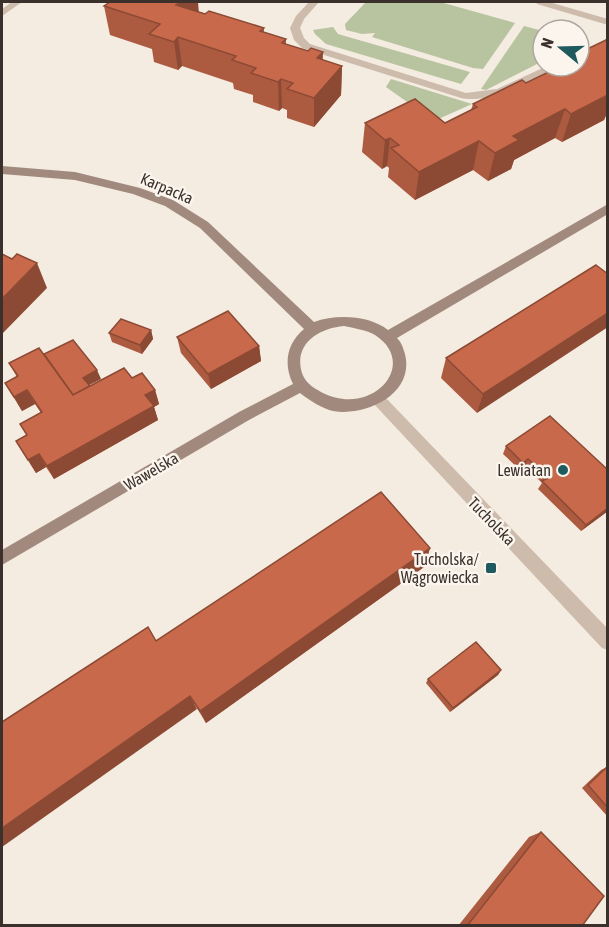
<svg xmlns="http://www.w3.org/2000/svg" width="609" height="927" font-family="'Asap Condensed',sans-serif">
<style>
.green{fill:#b8c4a0}
.lines{fill:none;stroke-linecap:round;stroke-linejoin:round}
.lane{fill:#cdbbac;fill-rule:evenodd}
.street{fill:#cdbbac;fill-rule:evenodd}
.secondary{fill:#a18a7d;fill-rule:evenodd}
.wall{fill:#ac5a40}
.shaded-wall{fill:#8c4a34}
.building{fill:#c8694b;stroke:#8c4a34;stroke-width:1.5}
.poi-dot{fill:#1f5a5e;stroke:#fbf5ee;stroke-width:2}
.labels{text-anchor:middle;dominant-baseline:central;stroke-width:5;stroke-linejoin:round;paint-order:stroke}
.street-label{font-size:16px;fill:#3b302b;stroke:#fbf5ee}
.poi-label{font-size:16px;fill:#3b302b;stroke:#fbf5ee;text-anchor:end}
</style>
<rect width="100%" height="100%" fill="#f4ebe1"/>
<g class="green">
<polygon points="366,2 440,2 515,23 483,69 473,68 372,37 375,33 362,34 346,30 345,24"/>
<polygon points="524,26 543,31 543,61 486,90 481,89"/>
<polygon points="333,27 338,34 470,72 461,84 326,44 315,34 313,30"/>
<polygon points="391,79 472,104 434,121 386,87"/>
</g>
<g class="lines">
<g class="lane">
<polygon points="12,2 22,2 2,16 2,9"/>
<path d="M 309,2 L 319,2 L 304,19 L 300,28 L 304,38 L 310,44 L 466,93 L 497,89 L 547,66 L 560,66 C 541,83 487,104 461,98 L 302,48 L 294,40 L 290,28 L 296,16 Z"/>
<polygon points="536,2 549,2 608,19 608,25 537,4"/>
</g>
<polygon class="street" points="378,393 383,395 608,629 608,650 602,648 373,403 371,399 373,395"/>
<path class="secondary" d="M 2,166 L 75,172 L 140,188 L 173,200 L 208,222 L 314,322 C 336,314 369,315 388,330 L 608,204 L 608,214 L 397,338 C 402,343 403,348 405,354 C 415,394 366,417 333,411 C 323,409 309,400 300,393 L 249,420 L 2,565 L 2,550 L 239,412 L 293,384 C 283,364 287,343 304,329 L 200,228 L 165,206 L 133,194 L 75,180 L 2,174 ZM 344,326 C 353,328 367,330 375,335 C 420,364 372,419 321,392 C 312,387 305,382 302,373 C 293,344 319,328 344,326 Z"/>
</g>
<g class="wall">
<polygon points="104,6 199,12 264,28 264,32 286,39 286,45 323,60 342,66 341,95 314,127 287,118 287,110 282,108 279,111 253,102 253,95 234,89 233,83 182,66 178,70 154,62 152,49 110,35"/>
<polygon points="608,39 608,111 604,120 562,142 555,138 514,160 511,169 488,181 473,170 415,200 388,177 389,168 387,166 382,169 362,152 365,123 445,123 471,110 473,104 526,83 579,66"/>
<polygon points="596,265 477,413 441,378 446,358"/>
<polygon points="151,330 153,339 142,354 112,342 109,333"/>
<polygon points="177,337 259,346 261,361 211,389 181,353"/>
<polygon points="44,354 101,379 89,385 90,386 132,378 155,390 159,404 154,407 158,420 54,479 46,467 36,473 16,441 26,435 41,413 35,404 22,411 5,383 17,377 9,363"/>
<polygon points="550,416 608,511 581,531 538,489 542,483 525,466 520,470 503,454 506,446"/>
<polygon points="430,548 424,567 206,723 156,641"/>
<polygon points="501,670 498,675 450,712 426,683 428,679"/>
<polygon points="607,767 608,817 582,788 601,770"/>
<polygon points="541,832 582,926 458,926 529,837"/>
</g>
<g class="shaded-wall">
<polygon points="180,2 198,2 199,14 176,5"/>
<polygon points="178,37 182,66 178,70 174,42"/>
<polygon points="323,52 322,80 317,58"/>
<polygon points="342,66 341,95 314,127 314,98"/>
<polygon points="281,79 282,108 279,111 278,82"/>
<polygon points="608,90 608,111 604,120 562,142 571,114"/>
<polygon points="565,109 555,138 514,160 511,169 488,181 495,153 513,136"/>
<polygon points="390,138 387,166 382,169 385,140"/>
<polygon points="479,141 473,170 415,200 419,172"/>
<polygon points="37,263 47,288 2,334 2,299"/>
<polygon points="608,313 608,327 477,413 483,394"/>
<polygon points="151,330 153,339 142,354 140,345"/>
<polygon points="259,346 261,361 211,389 208,374"/>
<polygon points="97,370 101,379 87,386 83,378"/>
<polygon points="27,390 35,404 22,411 14,397"/>
<polygon points="155,390 159,404 154,407 158,420 54,479 47,466 145,395"/>
<polygon points="39,454 46,467 36,473 28,460"/>
<polygon points="528,459 525,466 520,470 523,463"/>
<polygon points="608,508 608,511 581,531 586,525"/>
<polygon points="430,548 424,567 206,723 200,711"/>
<polygon points="501,670 498,675 450,712 453,708"/>
<polygon points="190,696 197,709 2,847 2,828"/>
</g>
<g class="building">
<polygon points="110,2 180,2 176,5 205,14 209,11 264,28 260,31 286,39 282,43 308,51 311,48 323,52 317,58 342,66 314,98 287,89 293,83 281,79 278,82 251,73 256,68 232,60 236,56 178,37 174,42 149,34 160,24 104,6"/>
<polygon points="608,39 608,95 571,114 565,109 513,136 519,140 495,153 479,141 419,172 391,148 399,145 390,138 385,140 365,123 415,99 445,123 477,107 473,104 522,80 526,83 561,66 579,66 579,53"/>
<polygon points="2,254 12,259 17,254 37,263 2,299"/>
<polygon points="596,265 608,274 608,313 483,394 446,358"/>
<polygon points="228,311 259,346 208,374 177,337"/>
<polygon points="121,319 151,330 140,345 109,333"/>
<polygon points="73,340 97,370 83,378 90,386 73,395 44,354"/>
<polygon points="39,348 73,395 124,368 132,378 142,373 155,390 145,395 154,406 47,466 39,454 28,460 16,441 27,435 20,424 42,412 27,390 14,397 5,383 18,376 9,363"/>
<polygon points="550,416 608,470 608,508 586,525 542,481 548,478 528,459 523,463 506,446"/>
<polygon points="381,492 430,548 200,711 190,696 2,828 2,722 148,627 156,641"/>
<polygon points="476,642 501,670 453,708 428,679"/>
<polygon points="607,767 608,767 608,808 588,785"/>
<polygon points="541,832 604,896 582,926 467,926"/>
</g>
<g class="poi-dot">
<circle cx="563" cy="470" r="6"/>
<rect x="485" y="562" width="12" height="12" rx="3"/>
</g>
<g class="labels">
<g class="street-label">
<text transform="translate(167 188) rotate(23)">Karpacka</text>
<text transform="translate(151 471) rotate(-30)">Wawelska</text>
<text transform="translate(492 521) rotate(46)">Tucholska</text>
</g>
<g class="poi-label">
<text x="551" y="470">Lewiatan</text>
<text x="479" y="559">Tucholska/<tspan x="479" dy="18">Wągrowiecka</tspan></text>
</g>
</g>
<rect width="609" height="927" fill="none" stroke="#3b302b" stroke-width="6"/>
<g transform="translate(561 48) rotate(289)"><circle r="28" fill="#fbf5ee" stroke="#aea6a0" stroke-width="1.5"/>
<path d="M0-4.5L10 22L0 15L-10 22Z" fill="#1f5a5e"/>
<text y="-9" font-size="16" font-weight="bold" text-anchor="middle" fill="#3b302b">N</text>
</g>
</svg>
